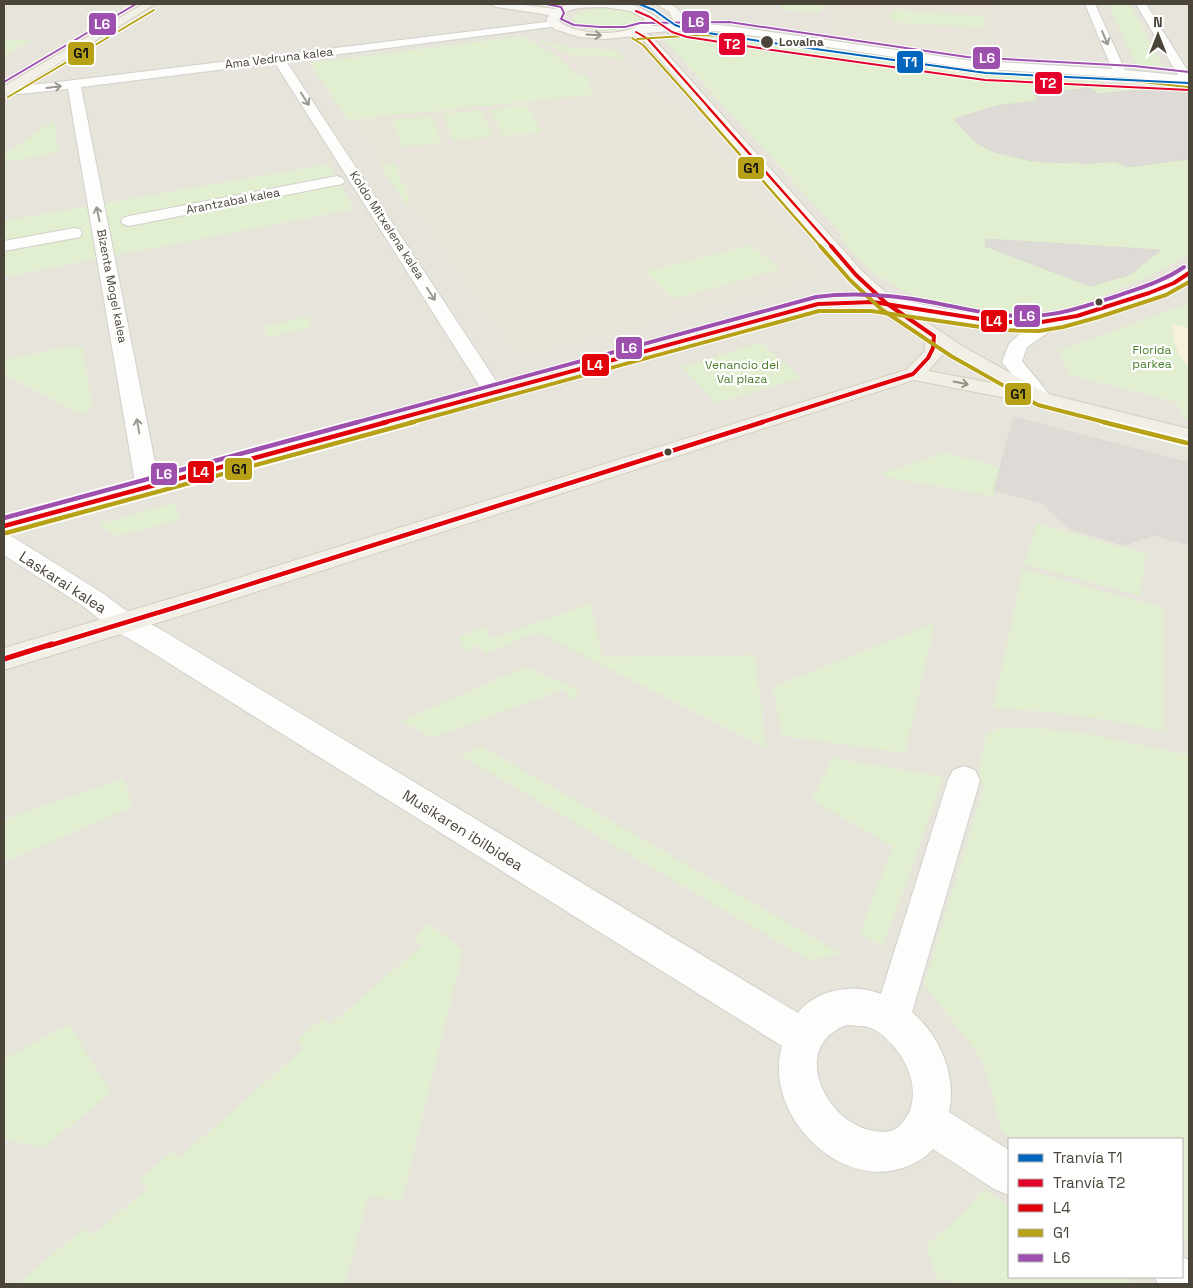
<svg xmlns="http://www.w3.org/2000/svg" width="1193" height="1288" font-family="'Space Grotesk',sans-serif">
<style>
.residential{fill:#e7e4dc;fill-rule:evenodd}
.education{fill:#eae5da}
.green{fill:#e1eecf}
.sand{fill:#f7f0da}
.building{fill:#dedbd6;stroke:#dcd9d4}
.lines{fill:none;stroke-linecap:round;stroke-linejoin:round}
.street-casing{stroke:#d2d0cb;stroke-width:2}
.secondary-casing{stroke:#d3cfc5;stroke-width:2}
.primary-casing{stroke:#d6cebb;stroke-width:2}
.street{fill:#fdfdfc;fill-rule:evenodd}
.secondary{fill:#f7f6f1;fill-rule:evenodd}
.primary{fill:#f2efe6;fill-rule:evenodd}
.bus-1-far4-casing{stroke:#fff;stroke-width:4}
.bus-1-far3-casing{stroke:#fff;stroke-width:4.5}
.bus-1-far2-casing{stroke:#fff;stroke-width:6}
.bus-1-far1-casing{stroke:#fff;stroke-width:8}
.bus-1-casing{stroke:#fff;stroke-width:9}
.bus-2-far3-casing{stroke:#fff;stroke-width:4}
.bus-2-far2-casing{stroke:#fff;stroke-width:4.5}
.bus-2-far1-casing{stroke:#fff;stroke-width:6}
.bus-2-casing{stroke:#fff;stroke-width:8}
.bus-3-far2-casing{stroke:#fff;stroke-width:4}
.bus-3-far1-casing{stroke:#fff;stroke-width:6}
.bus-3-casing{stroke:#fff;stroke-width:8}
.bus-1-far4{stroke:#e00109;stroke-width:2}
.bus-1-far3{stroke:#e00109;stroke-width:2.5}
.bus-1-far2{stroke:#e00109;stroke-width:4}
.bus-1-far1{stroke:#e00109;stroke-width:4.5}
.bus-1{stroke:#e00109;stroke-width:5.5}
.bus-2-far3{stroke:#b7a217;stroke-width:2}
.bus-2-far2{stroke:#b7a217;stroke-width:2.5}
.bus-2-far1{stroke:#b7a217;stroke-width:4}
.bus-2{stroke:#b7a217;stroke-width:4.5}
.bus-3-far2{stroke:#9e50ae;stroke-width:2}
.bus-3-far1{stroke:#9e50ae;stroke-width:4}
.bus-3{stroke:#9e50ae;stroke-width:4.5}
.tram-1-casing{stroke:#fff;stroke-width:4}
.tram-2-casing{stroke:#fff;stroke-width:4}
.tram-1{stroke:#0065bd;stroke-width:2}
.tram-2{stroke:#e4002b;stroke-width:2}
.oneway{stroke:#98948c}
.oneway2{stroke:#9b9791}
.oneway3{stroke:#969187}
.stop-dot{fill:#4b4439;stroke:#fff;stroke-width:2}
.labels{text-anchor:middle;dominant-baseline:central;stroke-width:4.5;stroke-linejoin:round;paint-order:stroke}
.far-stop-label{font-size:12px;font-weight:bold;fill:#4b4439;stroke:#fff;text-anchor:start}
.far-street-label{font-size:12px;fill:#4b4439;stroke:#fff}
.far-park-label{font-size:12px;fill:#4a7f2a;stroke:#fff}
.street-label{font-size:15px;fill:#4b4439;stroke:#fff}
.line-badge{stroke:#fff;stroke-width:2}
.badge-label{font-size:14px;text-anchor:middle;font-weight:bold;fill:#fff}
.pale-badge-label{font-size:14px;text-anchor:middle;font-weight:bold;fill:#111}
</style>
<rect width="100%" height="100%" fill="#f4f2ee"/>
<path class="residential" d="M 4,4 L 1189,4 L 1189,1284 L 4,1284 ZM 1009,1139 L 1182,1139 L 1182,1277 L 1009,1277 Z"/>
<g class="education">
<polygon points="835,4 992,4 1000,40 1006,41 1009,51 1004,62 993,63 835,41 829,39 828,34 824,34"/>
<polygon points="528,35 566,47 614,50 698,122 825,273 820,281 526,359 511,354 310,63"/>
</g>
<g class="green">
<polygon points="782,4 824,4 820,13 779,9"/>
<polygon points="1108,4 1130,4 1164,69 1137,67"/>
<path d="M 600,8 L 622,9 L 640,16 L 642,20 C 630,35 585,34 573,20 L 573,15 L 584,10 Z"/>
<polygon points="891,10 983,16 986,28 891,22"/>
<path d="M 707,29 L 841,49 L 1096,74 L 1103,84 L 1186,89 L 1189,91 L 1189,252 C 1173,266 1153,274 1133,283 C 1112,292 1092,303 1069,307 C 990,322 879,308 837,229 L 664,40 L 665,38 L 684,31 Z"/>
<polygon points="523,36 561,59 576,75 587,75 592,95 348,120 310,63"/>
<polygon points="35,38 4,56 4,39 23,40"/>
<polygon points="535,38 566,47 614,50 628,63 607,56 570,55"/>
<polygon points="527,105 542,132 503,136 490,109"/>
<polygon points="481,110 493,137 453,141 443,114"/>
<polygon points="432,115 441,143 401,147 393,119"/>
<polygon points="54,120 58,150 48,155 4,162 4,155"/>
<polygon points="329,164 354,209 4,277 4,221"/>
<polygon points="396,164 401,184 405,184 410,204 407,204 380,166"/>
<polygon points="751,245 781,269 673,299 645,271"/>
<polygon points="1189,303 1189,421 1185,420 1176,402 1069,375 1059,351"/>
<polygon points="307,317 312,327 268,337 263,327"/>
<polygon points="761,342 801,378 717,403 682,367"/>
<polygon points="71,346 83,348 92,408 82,415 4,374 4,360"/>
<polygon points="945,453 1001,467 993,496 885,477 881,474"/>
<polygon points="175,503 179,520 117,536 98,524"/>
<polygon points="1037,523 1146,554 1140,596 1024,564"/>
<path d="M 1023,569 L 1164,608 L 1164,731 C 1106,719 1052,710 993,709 Z"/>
<polygon points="591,603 602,657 755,655 766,748 537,632 485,654 479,645 466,651 459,637 485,627 491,639"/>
<polygon points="935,623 905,753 782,736 773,687"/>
<polygon points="525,667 579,690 571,701 564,689 432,738 402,721"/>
<polygon points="998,728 1039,728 1088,734 1189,755 1189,1243 1182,1238 1182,1139 1014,1139 1002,1132 983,1061 924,984 985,783 977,782 986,736"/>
<polygon points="481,746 845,956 836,955 809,960 460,755"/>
<polygon points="833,758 944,777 883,947 861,933 866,915 893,847 812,800"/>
<polygon points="124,778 132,807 4,862 4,837 5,836 4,820"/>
<polygon points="429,924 463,950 402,1201 368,1196 345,1284 17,1284 82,1230 95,1234 147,1188 141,1178 173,1151 178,1159 303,1049 298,1040 323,1018 329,1026 421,946 414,937"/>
<polygon points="69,1024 111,1093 44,1147 4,1140 4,1059"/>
<polygon points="983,1189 1009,1205 1009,1277 1125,1277 1137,1284 964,1284 937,1279 926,1245 965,1212"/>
</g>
<path class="sand" d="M 1172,324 L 1189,328 L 1189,367 C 1176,354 1174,342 1172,324 Z"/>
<g class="building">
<polygon points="1173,87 1189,90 1189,159 1126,167 1116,161 1083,164 1078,161 1070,163 1032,161 994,152 975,142 954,119 996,106 1037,101 1035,94 1089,88 1099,94"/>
<polygon points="986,239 1161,250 1129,275 1090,286 985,246"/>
<polygon points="1014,417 1189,463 1189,545 1155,535 1124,545 1068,528 1042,503 994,490"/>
</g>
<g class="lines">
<defs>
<g id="street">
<path d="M 1085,4 L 1095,4 L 1125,70 L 1178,75 L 1136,4 L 1146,4 L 1189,73 L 1189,84 L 1134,78 L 966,68 L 729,32 L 699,30 L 669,32 L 663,29 C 673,20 715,25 729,26 L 966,60 L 1112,69 Z"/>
<polygon points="554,21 560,24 558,26 286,61 504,393 501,397 494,399 487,397 484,393 275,63 81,87 160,488 156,494 148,496 140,494 136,488 68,89 19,94 4,93 4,85 19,86 50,83"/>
<polygon points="337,176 342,178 345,181 342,184 129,226 123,224 121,221 123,218 129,216"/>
<polygon points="74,228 80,229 82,233 80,237 4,251 4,241"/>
<path d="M 1189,268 L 1189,281 L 1169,291 L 1110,312 L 1056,327 L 1027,347 L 1022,361 L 1052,398 L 1048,402 L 1041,404 L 1034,402 L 1002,362 L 1009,344 L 1025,329 C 976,328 927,319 879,307 L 877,303 L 879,299 L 886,297 C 952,310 1020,328 1086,308 C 1111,300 1138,292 1162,281 C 1171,277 1179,270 1189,268 Z"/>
<path d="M 4,534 L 13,537 L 101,592 L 132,615 L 160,629 L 798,1013 C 816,989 854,983 881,994 L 948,780 L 953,770 L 964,766 L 975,770 L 980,780 L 912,1012 C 940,1036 957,1076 949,1112 L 1009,1150 L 1009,1195 L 994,1189 L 933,1149 C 926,1157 918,1162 908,1166 C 841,1194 762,1114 782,1046 L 140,645 L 112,629 L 83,606 L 4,555 ZM 847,1025 C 855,1026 866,1025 873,1029 C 904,1046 930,1097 899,1126 C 892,1133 883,1132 874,1131 C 824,1123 789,1045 847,1025 Z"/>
<polygon points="1182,1257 1189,1260 1189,1284 1158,1284 1155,1277 1182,1277"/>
</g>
<path id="secondary" d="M 491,4 L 516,4 L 555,9 L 570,4 L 626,4 L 637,6 L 655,16 L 657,18 L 652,26 L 666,26 L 673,20 L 669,12 L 657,4 C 674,4 677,5 685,21 L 673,31 L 646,33 L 652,37 L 862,271 L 893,299 L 895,303 L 893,307 L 886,309 L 879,307 L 850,279 L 644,41 L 634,36 L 606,39 L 579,37 L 554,29 L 546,20 L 549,15 L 496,7 ZM 604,7 L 630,11 L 645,19 C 631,39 573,36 558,20 C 567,5 589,8 604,7 Z"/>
<g id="primary">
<polygon points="143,4 155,4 9,94 4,95 4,86"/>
<path d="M 835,296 L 893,299 L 962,346 L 1048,394 L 1189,429 L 1189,443 L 1034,402 L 1025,398 L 1017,400 L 914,380 L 212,606 L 4,670 L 4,648 L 203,589 L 906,370 L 925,351 L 924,338 L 882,308 L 835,308 L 797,315 L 4,535 L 4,518 L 788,306 ZM 945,352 L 948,354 L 1003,385 L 928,371 Z"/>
</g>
</defs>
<use href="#street" class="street-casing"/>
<use href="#secondary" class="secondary-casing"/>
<use href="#primary" class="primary-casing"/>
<use href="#street" class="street"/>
<use href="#secondary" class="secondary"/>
<use href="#primary" class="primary"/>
<defs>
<polyline id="bus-1-far4" points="636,32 648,39 710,109"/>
<polyline id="bus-1-far3" points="709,108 832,247"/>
<g id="bus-1-far2">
<polyline points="382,423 818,304 873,302 999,322 1042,322 1077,316 1149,293 1174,283 1189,273"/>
<polyline points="759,423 913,374 928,358 933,348 934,336 886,303 856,275 831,246"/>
</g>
<g id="bus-1-far1">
<polyline points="4,526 387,422"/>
<polyline points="48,646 203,599 763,422"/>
</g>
<polyline id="bus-1" points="4,659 52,644"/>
<g id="bus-2-far3">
<polyline points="632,38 643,45 700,109"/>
<polyline points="637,39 699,35 728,36 965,71 1133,81 1188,87"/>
<polyline points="8,97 154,10"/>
</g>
<polyline id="bus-2-far2" points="699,108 821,247"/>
<g id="bus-2-far1">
<polyline points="820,246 850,280 881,309 951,356 1038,405 1108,423"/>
<polyline points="409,423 819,311 871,311 1001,330 1039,331 1063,327 1099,317 1166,295 1189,282"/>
</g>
<g id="bus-2">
<polyline points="1103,422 1187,443"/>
<polyline points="6,533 414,422"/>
</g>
<g id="bus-3-far2">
<polyline points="546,4 561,7 564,13 561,19 574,25 600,27 625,27 640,23 729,22 967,57 1134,66 1189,72"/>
<polyline points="4,82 136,4"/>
</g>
<path id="bus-3-far1" d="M 354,423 L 816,297 C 855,292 892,295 930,302 C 963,308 995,317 1028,316 C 1059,316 1089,305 1117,296 C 1140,288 1164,281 1184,267"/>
<polyline id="bus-3" points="4,518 358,422"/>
</defs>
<use href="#bus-1-far4" class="bus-1-far4-casing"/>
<use href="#bus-1-far3" class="bus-1-far3-casing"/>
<use href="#bus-1-far2" class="bus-1-far2-casing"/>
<use href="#bus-1-far1" class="bus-1-far1-casing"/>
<use href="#bus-1" class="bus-1-casing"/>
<use href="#bus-2-far3" class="bus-2-far3-casing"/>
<use href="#bus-2-far2" class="bus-2-far2-casing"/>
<use href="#bus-2-far1" class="bus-2-far1-casing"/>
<use href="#bus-2" class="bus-2-casing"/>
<use href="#bus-3-far2" class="bus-3-far2-casing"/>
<use href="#bus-3-far1" class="bus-3-far1-casing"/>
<use href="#bus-3" class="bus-3-casing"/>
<use href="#bus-1-far4" class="bus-1-far4"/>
<use href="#bus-1-far3" class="bus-1-far3"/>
<use href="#bus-1-far2" class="bus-1-far2"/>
<use href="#bus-1-far1" class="bus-1-far1"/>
<use href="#bus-1" class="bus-1"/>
<use href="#bus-2-far3" class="bus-2-far3"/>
<use href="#bus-2-far2" class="bus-2-far2"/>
<use href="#bus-2-far1" class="bus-2-far1"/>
<use href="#bus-2" class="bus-2"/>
<use href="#bus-3-far2" class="bus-3-far2"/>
<use href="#bus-3-far1" class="bus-3-far1"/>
<use href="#bus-3" class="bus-3"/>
<defs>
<polyline id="tram-1" points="639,4 654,10 675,25 689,30 766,42 986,73 1189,83"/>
<polyline id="tram-2" points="636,11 650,17 672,32 687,37 765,49 985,80 1189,90"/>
</defs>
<use href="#tram-1" class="tram-1-casing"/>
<use href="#tram-2" class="tram-2-casing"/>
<use href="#tram-1" class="tram-1"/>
<use href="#tram-2" class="tram-2"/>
</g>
<defs><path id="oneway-shaft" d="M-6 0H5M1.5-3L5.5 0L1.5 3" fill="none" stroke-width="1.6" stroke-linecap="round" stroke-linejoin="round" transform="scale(1.25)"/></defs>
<use class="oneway" href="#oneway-shaft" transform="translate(594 35) rotate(3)"/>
<g class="oneway2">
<use href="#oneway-shaft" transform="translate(1105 38) rotate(67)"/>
<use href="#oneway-shaft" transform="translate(54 87) rotate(-7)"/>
<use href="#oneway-shaft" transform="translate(305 99) rotate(57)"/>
<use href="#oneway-shaft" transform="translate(98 214) rotate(-102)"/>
<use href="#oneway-shaft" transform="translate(431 294) rotate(57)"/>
<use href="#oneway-shaft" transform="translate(138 426) rotate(-100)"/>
</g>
<use class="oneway3" href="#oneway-shaft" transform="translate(961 383) rotate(11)"/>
<g class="stop-dot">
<circle cx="767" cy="42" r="7"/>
<circle cx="1099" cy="302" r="4.5"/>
<circle cx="668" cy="452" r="4.5"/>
</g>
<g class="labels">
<g class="far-stop-label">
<text x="779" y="42">Lovaina</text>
</g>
<g class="far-street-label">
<text transform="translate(279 58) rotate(-7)">Ama Vedruna kalea</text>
<text transform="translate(233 201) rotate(-11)">Arantzabal kalea</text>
<text transform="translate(387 225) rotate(57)">Koldo Mitxelena kalea</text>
<text transform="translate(112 286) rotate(79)">Bizenta Mogel kalea</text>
</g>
<g class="far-park-label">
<text x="1152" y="350">Florida<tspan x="1152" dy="14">parkea</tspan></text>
<text x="742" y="365">Venancio del<tspan x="742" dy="14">Val plaza</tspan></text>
</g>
<g class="street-label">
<text transform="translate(63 582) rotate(33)">Laskarai kalea</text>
<text transform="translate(463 830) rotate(32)">Musikaren ibilbidea</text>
</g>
</g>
<g class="line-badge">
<rect x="681" y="10" width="29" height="24" rx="5" fill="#9e50ae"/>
<rect x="88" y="12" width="29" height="24" rx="5" fill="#9e50ae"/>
<rect x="718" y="32" width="28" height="24" rx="5" fill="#e4002b"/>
<rect x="67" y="41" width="28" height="25" rx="5" fill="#b7a217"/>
<rect x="972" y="46" width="29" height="24" rx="5" fill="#9e50ae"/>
<rect x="896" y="50" width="28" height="24" rx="5" fill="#0065bd"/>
<rect x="1034" y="71" width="29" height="24" rx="5" fill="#e4002b"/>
<rect x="737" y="156" width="28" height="24" rx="5" fill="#b7a217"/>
<rect x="1013" y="304" width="28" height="24" rx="5" fill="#9e50ae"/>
<rect x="980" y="309" width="28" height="24" rx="5" fill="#e00109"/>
<rect x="615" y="336" width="28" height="24" rx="5" fill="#9e50ae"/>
<rect x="581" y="353" width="29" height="24" rx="5" fill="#e00109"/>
<rect x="1004" y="382" width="28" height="24" rx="5" fill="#b7a217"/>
<rect x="224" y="457" width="29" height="24" rx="5" fill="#b7a217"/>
<rect x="187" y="460" width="28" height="24" rx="5" fill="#e00109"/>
<rect x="150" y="462" width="28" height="24" rx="5" fill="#9e50ae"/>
</g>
<g class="badge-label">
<text x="696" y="27">L6</text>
<text x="102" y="29">L6</text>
<text x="732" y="49">T2</text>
<text x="987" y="63">L6</text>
<text x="910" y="67">T1</text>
<text x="1048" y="88">T2</text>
<text x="1027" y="321">L6</text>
<text x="994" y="326">L4</text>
<text x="629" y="353">L6</text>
<text x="595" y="370">L4</text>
<text x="201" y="477">L4</text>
<text x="164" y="479">L6</text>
</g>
<g class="pale-badge-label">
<text x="81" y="58">G1</text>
<text x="751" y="173">G1</text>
<text x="1018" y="399">G1</text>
<text x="239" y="474">G1</text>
</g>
<rect width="1193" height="1288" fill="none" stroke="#4b4439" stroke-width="10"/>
<rect x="1008" y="1138" width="175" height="140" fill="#ffffff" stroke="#b7b4b0"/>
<rect x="1018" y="1154" width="25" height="8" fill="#0065bd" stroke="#b7b4b0"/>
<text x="1053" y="1163" font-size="15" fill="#4b4439">Tranvía T1</text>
<rect x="1018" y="1179" width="25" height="8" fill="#e4002b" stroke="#b7b4b0"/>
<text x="1053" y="1188" font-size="15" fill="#4b4439">Tranvía T2</text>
<rect x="1018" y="1204" width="25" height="8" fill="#e00109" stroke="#b7b4b0"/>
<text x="1053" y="1213" font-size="15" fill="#4b4439">L4</text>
<rect x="1018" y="1229" width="25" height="8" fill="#b7a217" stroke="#b7b4b0"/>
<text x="1053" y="1238" font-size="15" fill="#4b4439">G1</text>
<rect x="1018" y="1254" width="25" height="8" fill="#9e50ae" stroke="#b7b4b0"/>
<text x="1053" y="1263" font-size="15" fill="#4b4439">L6</text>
<g transform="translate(1158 35)" stroke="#ffffff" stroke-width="4" paint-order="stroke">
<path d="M0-4L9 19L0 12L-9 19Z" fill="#4b4439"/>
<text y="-8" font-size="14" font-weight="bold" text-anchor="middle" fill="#4b4439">N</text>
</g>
</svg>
